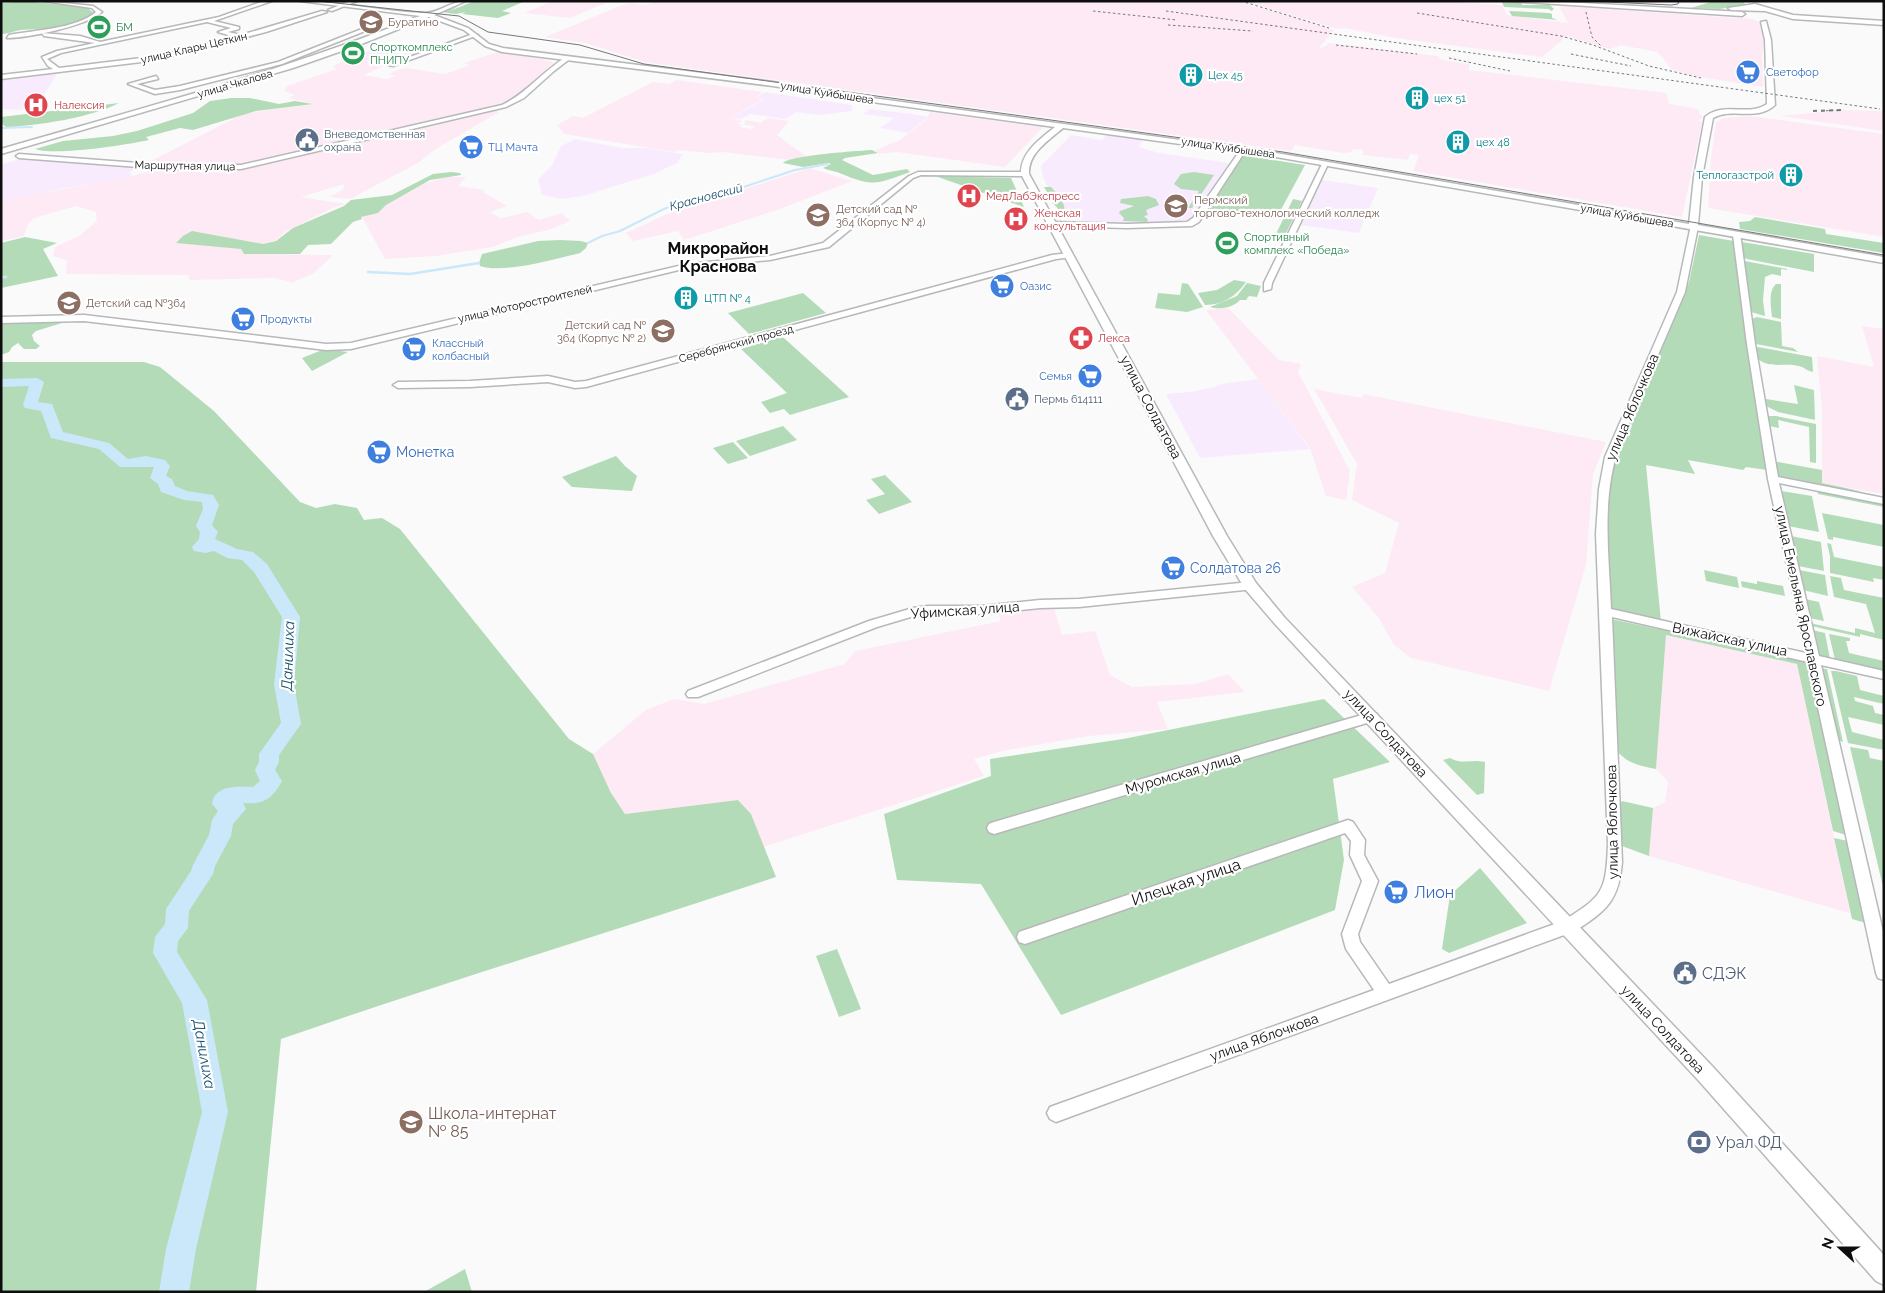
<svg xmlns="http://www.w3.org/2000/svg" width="1885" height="1293" font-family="Raleway,sans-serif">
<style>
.commercial{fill:#f9ebfe}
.industrial{fill:#fdeaf5}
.green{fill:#b4dbb7}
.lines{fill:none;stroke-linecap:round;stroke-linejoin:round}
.stream-far1{stroke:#cbe7fa;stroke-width:2}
.stream{stroke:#cbe7fa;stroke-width:2.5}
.river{fill:#cbe7fa;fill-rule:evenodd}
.minor-casing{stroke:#b7b8b9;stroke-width:3}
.major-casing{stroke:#b7b8b9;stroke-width:3}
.minor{fill:#fff;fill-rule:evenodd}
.major{fill:#fff;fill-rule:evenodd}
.tram{stroke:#777778;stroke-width:1}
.rail-far1{stroke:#777778;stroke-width:1;stroke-dasharray:2.5 2.5;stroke-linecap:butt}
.rail{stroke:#777778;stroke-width:2;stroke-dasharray:4 4;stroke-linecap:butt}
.labels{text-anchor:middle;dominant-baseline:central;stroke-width:4.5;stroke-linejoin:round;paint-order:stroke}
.far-education-label{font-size:11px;fill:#785e54;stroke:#fff;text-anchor:start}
.far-leisure-label{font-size:11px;fill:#27864d;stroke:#fff;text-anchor:start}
.far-street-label{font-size:11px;fill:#0e0e0e;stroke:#fff}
.far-shop-label{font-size:11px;fill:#366cbe;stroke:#fff;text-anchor:start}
.far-culture-label{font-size:11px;fill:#0d838f;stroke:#fff;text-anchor:start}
.far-health-label{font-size:11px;fill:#be3a42;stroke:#fff;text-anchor:start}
.far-service-label{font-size:11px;fill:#4e5e75;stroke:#fff;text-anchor:start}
.far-water-label{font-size:12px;font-style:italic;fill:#154d6c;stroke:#fff}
.street-label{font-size:14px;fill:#0e0e0e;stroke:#fff}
.shop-label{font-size:14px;fill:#366cbe;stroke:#fff;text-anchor:start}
.water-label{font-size:15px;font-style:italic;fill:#154d6c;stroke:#fff}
.far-district-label{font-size:16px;font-weight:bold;fill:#0e0e0e;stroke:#fff}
.near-street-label{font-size:16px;fill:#0e0e0e;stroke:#fff}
.near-shop-label{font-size:16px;fill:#366cbe;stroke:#fff;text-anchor:start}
.near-service-label{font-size:16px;fill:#4e5e75;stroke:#fff;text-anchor:start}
.near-education-label{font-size:16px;fill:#785e54;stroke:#fff;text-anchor:start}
</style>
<rect width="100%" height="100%" fill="#fafafb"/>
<g class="commercial">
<polygon points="386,44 431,49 388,64 352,58"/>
<polygon points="58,72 45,93 42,99 45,99 37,106 20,110 1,109 1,78"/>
<polygon points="765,92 852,105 852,111 820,115 797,112 785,119 750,114 741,119 731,118 766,98 757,97"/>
<polygon points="870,109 913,114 928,117 908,133 880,128 894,118 863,114"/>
<polygon points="1108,134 1143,138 1139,147 1159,153 1229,163 1191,220 1115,225 1063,218 1043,177 1041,166 1071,135 1102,140"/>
<polygon points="575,139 622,148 647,148 683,154 677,163 654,174 583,196 562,199 542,195 538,179 552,166 561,146"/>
<polygon points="22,158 56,161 55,162 136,168 129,172 133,177 60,189 1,203 1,165"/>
<polygon points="1322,180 1378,188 1359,233 1300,225"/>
<polygon points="1258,379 1310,449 1200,458 1166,394 1190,392 1211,388 1222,384"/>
</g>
<g class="industrial">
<polygon points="553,1 610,1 570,18 524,13"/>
<polygon points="655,1 1237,1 1334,30 1318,49 1326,46 1328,43 1438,56 1442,60 1469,64 1469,70 1667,93 1668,102 1670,104 1699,109 1699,114 1703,117 1698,121 1702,122 1682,217 1413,171 1419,155 1410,154 1408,160 1363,155 1363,150 1353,149 1352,152 1343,153 1295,145 1291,151 645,62 585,43 545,37 620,6 630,3 646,5"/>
<polygon points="1243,1 1440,1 1502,5 1507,15 1568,23 1559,6 1752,19 1760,23 1764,40 1762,55 1763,87 1693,76 1671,69 1664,59 1657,52 1621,45 1610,49 1567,36 1542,57 1395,38 1345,28 1338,29"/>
<polygon points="501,51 554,62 520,95 500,106 420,124 410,117 422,127 494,110 499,112 434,150 418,163 350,199 328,197 343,190 344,184 301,197 346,204 335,207 285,232 276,240 263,244 192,231 241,249 244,254 333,255 314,273 292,283 276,278 190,280 188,275 66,274 67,260 53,256 55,247 79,236 97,221 96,212 76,206 34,218 28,224 24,236 1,241 1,201 133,176 160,168 193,169 202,173 248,167 245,164 170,166 147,163 241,115 260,111 315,104 288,98 295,95 284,91 287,86 337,69 332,67 341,62 353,59 388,64 364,75 387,79 396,76 389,74 395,71 406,68 445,74 470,65 464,63"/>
<polygon points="677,80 763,92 756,97 765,98 730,118 742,121 738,124 742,125 740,127 752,129 754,126 744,125 746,120 760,123 768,118 789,121 777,135 806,156 790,160 722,152 709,153 678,150 675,152 564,134 557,125 573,116 583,118 653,82 669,84"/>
<polygon points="1843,110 1884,111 1884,131 1781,116"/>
<polygon points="930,112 1043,127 1005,167 897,152 879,154 876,150 900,140 927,119"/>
<polygon points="1750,116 1884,134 1884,237 1708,208 1711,158 1716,122 1725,118"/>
<polygon points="810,168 852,181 780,209 684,240 678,231 633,241 626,233 667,214"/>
<polygon points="446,177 466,177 458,186 484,190 483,192 507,206 490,212 501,218 527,212 539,220 562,213 570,221 549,230 517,237 493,247 435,256 385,259 362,217 423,184"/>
<polygon points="1228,308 1279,360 1301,364 1298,372 1350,471 1346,500 1326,496 1310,448 1206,310"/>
<polygon points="1862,326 1884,329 1884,494 1822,483 1822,409 1817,356 1874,367"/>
<polygon points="1314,389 1362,398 1363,394 1606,442 1593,474 1586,565 1549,691 1411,658 1394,645 1378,617 1352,587 1385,573 1399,523 1352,500 1357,464"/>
<polygon points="1053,605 1062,635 1095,631 1110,675 1132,687 1196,684 1228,674 1245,692 1157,702 1168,729 1089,736 1002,751 974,759 984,776 763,847 751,814 738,800 625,814 611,793 593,754 646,710 674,699 704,704 845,664 855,651 1001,621 997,610"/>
<polygon points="1666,635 1797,664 1850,913 1649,856 1653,808 1665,802 1668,782 1656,769"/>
</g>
<g class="green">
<path d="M 25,1 L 86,7 L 93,12 C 81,28 40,29 21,30 C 14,31 8,34 1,34 L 1,3 Z"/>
<polygon points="474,1 525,1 502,11 511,13 498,18 462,14 466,12 456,14 441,12 459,6 450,11"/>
<polygon points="1714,1 1743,1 1745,4 1720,9 1691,8"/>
<polygon points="1502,2 1521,3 1522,5 1550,5 1554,9 1551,11 1549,9 1504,7"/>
<polygon points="1509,11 1549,13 1552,14 1552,18 1558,20 1512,16"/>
<path d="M 231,98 L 250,98 L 279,104 L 295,101 L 313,104 L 256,111 L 193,130 L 180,128 L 146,137 L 149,140 C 126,145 55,156 35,149 L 63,141 L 113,136 L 137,131 L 193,113 L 210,101 Z"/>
<path d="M 119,103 C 93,117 37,126 6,127 L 1,123 L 1,117 Z"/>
<path d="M 872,150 L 878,153 L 845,158 L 842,160 L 873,175 L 907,169 L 910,172 C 879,183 875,188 842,174 C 836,171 829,171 823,168 L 831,164 L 829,163 L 803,167 L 783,163 C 791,155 857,151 872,150 Z"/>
<polygon points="1242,155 1305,165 1276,219 1207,209"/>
<polygon points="451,172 460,173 461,175 430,180 386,205 378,213 361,217 362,219 353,222 331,244 308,245 300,254 244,254 241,249 176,243 183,236 192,231 263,244 276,241 293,228 344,206 351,200 392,195 433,174"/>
<polygon points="1194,172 1214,175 1192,208 1188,208 1199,191 1181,189 1174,184 1181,174"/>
<polygon points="935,176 1011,178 1024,207"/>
<path d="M 1044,187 L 1051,187 C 1057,193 1065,202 1065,212 L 1061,212 L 1049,199 L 1049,195 Z"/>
<polygon points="1148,196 1156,199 1159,205 1146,210 1148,215 1144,216 1148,220 1147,222 1123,221 1124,218 1119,213 1120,211 1134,206 1120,203 1121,199"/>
<polygon points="1293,199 1302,201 1284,237 1275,236"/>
<polygon points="1755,217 1825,229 1826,234 1884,243 1884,253 1740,229 1739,222 1750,221"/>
<path d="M 1699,235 L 1734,241 L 1767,470 L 1746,467 L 1743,470 L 1688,460 L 1695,474 L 1646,465 L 1661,622 L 1617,612 L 1610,606 C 1607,555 1601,502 1616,453 L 1683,298 L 1689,282 Z"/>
<polygon points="25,237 57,243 43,249 58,276 1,288 1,243"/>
<path d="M 560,240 L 581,241 L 588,243 L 586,248 L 580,253 C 555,259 503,274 480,266 L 479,263 L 482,254 L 538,241 Z"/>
<polygon points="1742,242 1814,254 1814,272 1747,259 1744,258"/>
<polygon points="1745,261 1787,269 1787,270 1781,269 1781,276 1772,274 1765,277 1763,300 1765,316 1751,312"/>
<path d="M 1234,280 L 1246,282 C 1236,296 1223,305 1205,305 L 1198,293 L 1217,290 Z"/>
<polygon points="1182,283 1188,284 1203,307 1187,312 1155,308 1158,293 1180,295"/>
<path d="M 1247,283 L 1261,286 L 1257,297 L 1249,296 L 1246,300 L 1240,300 C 1233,308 1219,310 1210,307 L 1237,296 Z"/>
<path d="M 1776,284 L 1781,284 L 1781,319 L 1772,317 C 1771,307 1768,291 1776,284 Z"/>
<polygon points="803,293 826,313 749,334 728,313"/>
<polygon points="1757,317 1781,322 1782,346 1793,348 1798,352 1756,344 1752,319"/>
<polygon points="61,320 62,323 36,331 32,335 34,341 40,346 36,349 24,349 18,343 12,347 9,352 1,355 1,321"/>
<polygon points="781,337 784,338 849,397 790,415 784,409 770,413 761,402 787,393 741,349"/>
<path d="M 1758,347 L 1812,357 L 1813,372 C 1808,371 1806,369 1802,367 C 1787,361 1771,370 1758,359 L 1756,349 Z"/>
<polygon points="325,349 348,352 312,371 302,358"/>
<path d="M 1,362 L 144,362 L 160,367 L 214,411 L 300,502 L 316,508 L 335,504 L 357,508 L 364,520 L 382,518 L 400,529 L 569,739 L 593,754 L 611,793 L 625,814 L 738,800 L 751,814 L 776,877 C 611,932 445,982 281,1039 L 256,1292 L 1,1292 Z"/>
<polygon points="1794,385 1814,390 1815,420 1778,412 1766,406 1766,399 1798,404"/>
<polygon points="1768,416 1776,416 1816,424 1816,463 1810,462 1809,427 1778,420 1779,428 1769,426"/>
<polygon points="783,426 797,440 750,456 736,441"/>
<polygon points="733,442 748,458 728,464 713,448"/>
<polygon points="616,456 625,466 637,476 632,491 572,487 562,477"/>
<polygon points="1778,462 1822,470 1822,483 1865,492 1845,489 1844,492 1779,478 1775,463"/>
<polygon points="885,475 912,502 879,514 866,500 885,494 871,479"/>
<polygon points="1817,490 1884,503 1884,507 1818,494"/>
<polygon points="1781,491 1812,496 1819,532 1788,526"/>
<polygon points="1822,513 1884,525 1884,547 1833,537 1833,540 1828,539"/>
<polygon points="1791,536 1821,542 1824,571 1798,566"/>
<polygon points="1827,543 1831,544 1834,557 1884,567 1884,580 1873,578 1874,582 1830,573 1830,556"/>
<polygon points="1704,570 1737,577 1739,588 1706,581"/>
<polygon points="1799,570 1825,575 1828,596 1803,590"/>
<polygon points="1830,576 1841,578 1844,590 1884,598 1884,640 1860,634 1860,637 1811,626 1810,623 1855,633 1855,628 1875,633 1866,604 1834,597"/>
<polygon points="1741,581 1757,584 1757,581 1783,586 1785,596 1742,587"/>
<polygon points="1805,599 1819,602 1824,621 1809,618"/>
<path d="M 1611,619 L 1658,629 L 1661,627 L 1804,660 L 1808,665 L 1846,835 L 1833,831 L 1797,664 L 1666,635 L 1656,769 C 1642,766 1628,764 1618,752 Z"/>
<polygon points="1812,630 1825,633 1830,659 1817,655"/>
<polygon points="1829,634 1850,638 1850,641 1846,641 1849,653 1884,661 1884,672 1835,660"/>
<polygon points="1820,668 1827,669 1843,742 1837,740"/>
<polygon points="1831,671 1836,671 1857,676 1860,690 1884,696 1884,704 1854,697 1855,701 1873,706 1875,713 1884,715 1884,725 1848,717 1852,732 1884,740 1884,750 1848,743"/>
<polygon points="1324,699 1390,762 1333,779 1344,860 1335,910 1061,1015 981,884 897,880 884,814 991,776 990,759 1123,739"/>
<polygon points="1850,747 1868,750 1870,758 1884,761 1884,891"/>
<path d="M 1450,758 C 1461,765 1473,759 1485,762 L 1484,793 L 1477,795 L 1443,760 Z"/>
<polygon points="1622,801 1653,808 1649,856 1622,846 1619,806"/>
<polygon points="1834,838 1848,841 1866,923 1852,919"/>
<polygon points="1480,868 1527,923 1449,953 1442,949 1450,895"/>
<polygon points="837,949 861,1009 839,1017 816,956"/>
<polygon points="465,1269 472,1292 424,1292"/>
</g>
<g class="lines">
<g class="stream-far1">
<polyline points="1,128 32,127"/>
<polyline points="588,243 602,236 620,231 666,208 722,194 795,170 828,164"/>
</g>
<g class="stream">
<polyline points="368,272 410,274 479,263"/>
<polyline points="1,277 6,277"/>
</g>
<path class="river" d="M 37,378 L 44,382 L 38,402 L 52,404 L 63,432 L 109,443 L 128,459 L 146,456 L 165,460 L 170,466 L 166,476 L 172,479 L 175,486 L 187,491 L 213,495 L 219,505 L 212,525 L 218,532 L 215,539 L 237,549 L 253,552 L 267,564 L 300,617 L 294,684 L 301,724 L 279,755 L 279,762 L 275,770 L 282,781 C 272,799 264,805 243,803 L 246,809 L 233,824 L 231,836 L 215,866 L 213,874 L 189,911 L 188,928 L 178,941 L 177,952 L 207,1000 L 228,1112 L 196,1249 L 189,1292 L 159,1292 L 166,1249 L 202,1112 L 182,1003 L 153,953 L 155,937 L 165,924 L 166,909 L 191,871 L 193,865 L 209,835 L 212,820 L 218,811 L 212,804 C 215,784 239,787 253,787 L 260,781 L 255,770 L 259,762 L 259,754 L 281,723 L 274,684 L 282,617 L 254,572 L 242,560 L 227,558 L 214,551 L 206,553 L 194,551 L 192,547 L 199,539 L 200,532 L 196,526 L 203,509 L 202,502 L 184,500 L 161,492 L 158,484 L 150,478 L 154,467 L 120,467 L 99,449 L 51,438 L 41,411 L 25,408 L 23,405 L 29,386 L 1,387 L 1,379 Z"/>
<defs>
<g id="minor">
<path d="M 44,1 L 93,6 L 102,12 C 87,26 27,38 7,38 L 9,35 C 35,30 76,29 96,12 L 92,8 Z"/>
<path d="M 264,1 L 272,1 L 214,21 L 239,27 L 239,29 L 228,32 L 241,35 L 322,11 L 327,12 L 266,32 L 158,60 L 1,79 L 1,75 L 53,69 L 48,66 L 42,57 L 57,51 L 95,43 L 44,36 L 42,33 L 80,36 L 100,42 L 219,17 ZM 207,22 L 231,28 L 218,32 L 235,37 L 158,56 L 59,68 L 47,59 L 61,53 Z"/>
<polygon points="350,1 357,1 332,11 328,10"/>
<polygon points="378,26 380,29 365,31 282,64 180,90 155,94 128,84 156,76 158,79 137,84 155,90 180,86 278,62 362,29"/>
<polygon points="473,34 478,35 393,66 388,65"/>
<path d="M 566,57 L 571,58 L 554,71 L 524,98 L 506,107 L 241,169 L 165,169 L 19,158 L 16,156 L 19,154 L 165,165 L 241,165 L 502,105 C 527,93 543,71 566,57 Z"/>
<polygon points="1241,149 1246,150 1199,222 1192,226 1127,228 1052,226 1048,224 1052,222 1127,224 1187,222 1193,218"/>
<polygon points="1325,162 1328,164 1272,283 1271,289 1264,291 1264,283 1322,164"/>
<polygon points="918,172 1025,172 1028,174 1025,176 921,175 913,178 829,247 770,260 687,268 351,349 326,350 84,321 1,323 1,317 84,315 326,344 351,343 687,264 770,256 823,243 909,176"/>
<path d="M 1691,225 L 1698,227 L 1685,292 L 1619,446 C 1601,499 1609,555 1611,609 L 1806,653 L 1768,479 L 1747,344 L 1733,235 L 1740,233 L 1755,344 L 1778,477 L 1884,498 L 1884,504 L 1779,483 L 1819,656 L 1884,671 L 1884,679 L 1821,665 L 1884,936 L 1884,980 L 1878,978 L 1876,973 L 1808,662 L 1612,617 L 1622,862 C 1619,901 1606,911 1575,931 L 1056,1122 L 1050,1119 L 1047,1113 L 1050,1107 L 1374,990 L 1346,949 L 1342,934 L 1362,881 L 1350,855 L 1351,841 L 1345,833 L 1025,944 L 1019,942 L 1017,937 L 1019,932 L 1348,820 L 1353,822 L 1365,840 L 1364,855 L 1378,881 L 1358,934 L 1360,942 L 1389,984 L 1563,921 C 1603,896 1606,892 1608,845 L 1596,534 L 1599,489 L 1605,457 L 1677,292 Z"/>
<polygon points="1069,253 1072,253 1072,257 1056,259 586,387 575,388 548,382 470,387 398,388 393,385 398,382 470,381 548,376 575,382 586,381 1052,255"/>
<polygon points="1250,582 1254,583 1256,586 1254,589 1079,607 1040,608 981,614 914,616 877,627 698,697 688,697 686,694 688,691 869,621 913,608 928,606 981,606 1040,600 1079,599"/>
<polygon points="1372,712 1377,714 1379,717 1377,720 994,834 989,832 987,828 989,824 994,822"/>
</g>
<g id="major">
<path d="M 300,1 C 342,1 383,12 425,13 C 439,13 451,1 466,1 L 434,15 L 468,28 L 489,44 L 503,48 L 773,82 L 865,97 L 1276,153 L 1689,224 L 1694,177 L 1705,117 C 1723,101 1749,117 1767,104 L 1765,40 L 1761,22 L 1766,21 L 1771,40 L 1775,105 C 1757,122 1732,107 1713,118 L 1702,177 L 1698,225 L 1884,257 L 1884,263 L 1276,157 L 1063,128 C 1048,141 1028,153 1029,174 L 1227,536 L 1256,583 L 1285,618 L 1713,1067 L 1884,1255 L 1884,1285 L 1876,1281 L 1699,1081 L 1275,624 L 1245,589 L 1213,536 L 1021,174 C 1020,153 1040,139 1055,127 L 865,101 L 773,86 L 502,52 L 485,46 L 464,30 L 429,17 L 359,45 L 293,68 L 1,154 L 1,149 C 142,108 284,71 420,16 Z"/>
<polygon points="1508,1 1547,1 1742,12 1745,14 1742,16"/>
<polygon points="1755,4 1793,15 1884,21 1884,25 1793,19 1765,11 1731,10 1728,8"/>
</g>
</defs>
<use href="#minor" class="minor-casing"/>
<use href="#major" class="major-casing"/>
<use href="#minor" class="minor"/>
<use href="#major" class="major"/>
<g class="tram">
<polyline points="317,1 459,16 488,32 580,45 644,64 1283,152 1884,255"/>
<polyline points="1586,1 1671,5 1678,4 1679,1"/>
</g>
<g class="rail-far1">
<polyline points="1241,1 1329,28"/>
<polyline points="1093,11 1177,20"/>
<polyline points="1166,11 1880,109"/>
<polyline points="1586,12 1592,37 1601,46"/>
<polyline points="1417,13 1561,36 1593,45 1649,66 1701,78"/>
<polyline points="1168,25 1253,31"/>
<polyline points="1336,45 1417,54"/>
<polyline points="1571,54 1631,66"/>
<polyline points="1449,58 1510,71"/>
<polyline points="1821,111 1841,110"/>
</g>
<polyline class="rail" points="1813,111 1841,110"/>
</g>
<defs>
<symbol id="school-disc" viewBox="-11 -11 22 22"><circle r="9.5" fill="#8d6e63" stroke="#fff"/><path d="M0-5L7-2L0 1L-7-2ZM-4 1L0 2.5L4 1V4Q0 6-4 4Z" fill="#fff"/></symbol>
<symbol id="stadium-disc" viewBox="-11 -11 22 22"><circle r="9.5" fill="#2e9e5b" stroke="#fff"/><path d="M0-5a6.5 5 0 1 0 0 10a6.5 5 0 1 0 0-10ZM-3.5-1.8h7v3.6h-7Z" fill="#fff"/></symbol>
<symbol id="supermarket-disc" viewBox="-11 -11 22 22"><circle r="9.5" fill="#3f7fe0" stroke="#fff"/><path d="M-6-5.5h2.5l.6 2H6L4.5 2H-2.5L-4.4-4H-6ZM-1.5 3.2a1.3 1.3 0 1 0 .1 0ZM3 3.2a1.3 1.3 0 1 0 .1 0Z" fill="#fff"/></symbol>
<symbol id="building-disc" viewBox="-11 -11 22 22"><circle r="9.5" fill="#0f9aa8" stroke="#fff"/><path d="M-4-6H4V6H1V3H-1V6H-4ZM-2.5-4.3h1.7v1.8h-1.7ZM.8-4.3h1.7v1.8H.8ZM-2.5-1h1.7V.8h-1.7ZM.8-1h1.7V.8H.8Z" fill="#fff"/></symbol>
<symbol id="hospital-disc" viewBox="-11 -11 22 22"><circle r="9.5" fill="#e0444e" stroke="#fff"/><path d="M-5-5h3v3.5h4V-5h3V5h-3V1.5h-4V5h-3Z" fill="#fff"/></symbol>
<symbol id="civic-disc" viewBox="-11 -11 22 22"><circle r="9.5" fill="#5c6f8a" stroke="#fff"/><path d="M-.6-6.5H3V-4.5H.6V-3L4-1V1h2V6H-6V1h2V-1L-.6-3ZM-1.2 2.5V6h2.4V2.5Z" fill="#fff"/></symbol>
<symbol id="university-disc" viewBox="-11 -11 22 22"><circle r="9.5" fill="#8d6e63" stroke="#fff"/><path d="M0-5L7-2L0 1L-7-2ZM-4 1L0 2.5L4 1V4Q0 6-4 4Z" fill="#fff"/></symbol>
<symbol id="pharmacy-disc" viewBox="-11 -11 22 22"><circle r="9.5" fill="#e0444e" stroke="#fff"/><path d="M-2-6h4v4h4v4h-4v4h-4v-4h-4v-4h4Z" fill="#fff"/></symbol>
<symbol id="bank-disc" viewBox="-11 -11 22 22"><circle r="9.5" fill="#5c6f8a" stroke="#fff"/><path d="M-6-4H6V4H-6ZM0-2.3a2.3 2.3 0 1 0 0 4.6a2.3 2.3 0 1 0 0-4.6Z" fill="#fff"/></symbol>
</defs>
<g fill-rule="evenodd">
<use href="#school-disc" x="357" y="8" width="28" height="28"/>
<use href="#stadium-disc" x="85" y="13" width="28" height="28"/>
<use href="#stadium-disc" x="339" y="39" width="28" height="28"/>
<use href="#supermarket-disc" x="1734" y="58" width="28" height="28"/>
<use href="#building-disc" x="1177" y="61" width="28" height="28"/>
<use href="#building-disc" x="1403" y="84" width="28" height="28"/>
<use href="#hospital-disc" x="22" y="91" width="28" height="28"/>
<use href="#civic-disc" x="293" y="126" width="28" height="28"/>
<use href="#building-disc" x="1444" y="128" width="28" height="28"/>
<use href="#supermarket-disc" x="457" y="133" width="28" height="28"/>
<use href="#building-disc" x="1777" y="161" width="28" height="28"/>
<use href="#hospital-disc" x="955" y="182" width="28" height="28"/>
<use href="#university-disc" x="1162" y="192" width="28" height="28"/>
<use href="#school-disc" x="804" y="201" width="28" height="28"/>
<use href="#hospital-disc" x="1002" y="205" width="28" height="28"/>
<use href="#stadium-disc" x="1213" y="229" width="28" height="28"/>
<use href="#supermarket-disc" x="988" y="272" width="28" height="28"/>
<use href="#building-disc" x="672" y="284" width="28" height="28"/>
<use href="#school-disc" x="55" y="289" width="28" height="28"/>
<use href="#supermarket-disc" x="229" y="305" width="28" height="28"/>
<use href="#school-disc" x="649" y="317" width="28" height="28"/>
<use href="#pharmacy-disc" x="1067" y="324" width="28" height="28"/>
<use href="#supermarket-disc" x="400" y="335" width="28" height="28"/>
<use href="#supermarket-disc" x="1076" y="362" width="28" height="28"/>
<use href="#civic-disc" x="1003" y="385" width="28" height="28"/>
<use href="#supermarket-disc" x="365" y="438" width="28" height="28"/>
<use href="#supermarket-disc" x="1159" y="554" width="28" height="28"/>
<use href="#supermarket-disc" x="1382" y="878" width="28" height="28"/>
<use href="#civic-disc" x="1671" y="959" width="28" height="28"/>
<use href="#school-disc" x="397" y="1108" width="28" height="28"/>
<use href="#bank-disc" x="1685" y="1128" width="28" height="28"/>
</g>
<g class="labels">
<g class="far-education-label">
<text x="388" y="22">Буратино</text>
<text x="1194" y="200">Пермский<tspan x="1194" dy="13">торгово-технологический колледж</tspan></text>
<text x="836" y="209">Детский сад №<tspan x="836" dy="13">364 (Корпус № 4)</tspan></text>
<text x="86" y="303">Детский сад №364</text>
<text x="646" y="325" text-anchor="end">Детский сад №<tspan x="646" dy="13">364 (Корпус № 2)</tspan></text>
</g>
<g class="far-leisure-label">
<text x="116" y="27">БМ</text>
<text x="370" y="47">Спорткомплекс<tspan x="370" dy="13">ПНИПУ</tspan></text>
<text x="1244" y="237">Спортивный<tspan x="1244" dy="13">комплекс «Победа»</tspan></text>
</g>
<g class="far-street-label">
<text transform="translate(194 48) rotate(-13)">улица Клары Цеткин</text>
<text transform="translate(235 84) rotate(-16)">улица Чкалова</text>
<text transform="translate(827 93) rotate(9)">улица Куйбышева</text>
<text transform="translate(1228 148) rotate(8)">улица Куйбышева</text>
<text transform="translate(185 166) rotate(1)">Маршрутная улица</text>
<text transform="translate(1627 216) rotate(10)">улица Куйбышева</text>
<text transform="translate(525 304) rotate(-13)">улица Моторостроителей</text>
<text transform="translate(736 344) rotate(-15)">Серебрянский проезд</text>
</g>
<g class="far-shop-label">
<text x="1766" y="72">Светофор</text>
<text x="488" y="147">ТЦ Мачта</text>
<text x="1020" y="286">Оазис</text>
<text x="260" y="319">Продукты</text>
<text x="432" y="343">Классный<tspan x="432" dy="13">колбасный</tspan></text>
<text x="1072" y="376" text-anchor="end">Семья</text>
</g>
<g class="far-culture-label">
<text x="1208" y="75">Цех 45</text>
<text x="1434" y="98">цех 51</text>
<text x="1476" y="142">цех 48</text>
<text x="1774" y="175" text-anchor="end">Теплогазстрой</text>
<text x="704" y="298">ЦТП № 4</text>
</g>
<g class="far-health-label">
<text x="54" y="105">Налексия</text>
<text x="986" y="196">МедЛабЭкспресс</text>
<text x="1034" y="213">Женская<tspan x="1034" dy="13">консультация</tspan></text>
<text x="1098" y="338">Лекса</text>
</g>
<g class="far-service-label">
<text x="324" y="134">Вневедомственная<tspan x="324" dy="13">охрана</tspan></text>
<text x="1034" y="399">Пермь 614111</text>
</g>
<g class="far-water-label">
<text transform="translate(706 197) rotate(-15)">Красновский</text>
</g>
<g class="street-label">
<text transform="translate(1151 407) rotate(62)">улица Солдатова</text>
<text transform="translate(1632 407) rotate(-67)">улица Яблочкова</text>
<text transform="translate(1801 606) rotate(78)">улица Емельяна Ярославского</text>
<text transform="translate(965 610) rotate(-4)">Уфимская улица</text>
<text transform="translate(1730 639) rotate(12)">Вижайская улица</text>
<text transform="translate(1386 733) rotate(47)">улица Солдатова</text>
<text transform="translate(1183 773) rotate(-16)">Муромская улица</text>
<text transform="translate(1612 822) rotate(-91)">улица Яблочкова</text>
<text transform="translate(1663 1029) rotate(47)">улица Солдатова</text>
<text transform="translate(1264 1037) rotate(-20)">улица Яблочкова</text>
</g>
<g class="shop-label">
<text x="396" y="452">Монетка</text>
<text x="1190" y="568">Солдатова 26</text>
</g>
<g class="water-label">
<text transform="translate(288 656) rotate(-88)">Данилиха</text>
<text transform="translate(204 1054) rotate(80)">Данилиха</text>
</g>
<g class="far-district-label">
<text x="718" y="248">Микрорайон<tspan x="718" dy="18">Краснова</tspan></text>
</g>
<g class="near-street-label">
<text transform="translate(1186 882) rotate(-19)">Илецкая улица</text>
</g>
<g class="near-shop-label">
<text x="1414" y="892">Лион</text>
</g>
<g class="near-service-label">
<text x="1702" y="973">СДЭК</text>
<text x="1716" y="1142">Урал ФД</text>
</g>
<g class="near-education-label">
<text x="428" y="1113">Школа-интернат<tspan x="428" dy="18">№ 85</tspan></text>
</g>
</g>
<rect width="1885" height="1293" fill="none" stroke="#0e0e0e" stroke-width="5"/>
<g transform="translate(1840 1248) rotate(291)" stroke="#ffffff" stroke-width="4" paint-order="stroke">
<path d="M0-4L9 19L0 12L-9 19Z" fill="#0e0e0e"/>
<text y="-8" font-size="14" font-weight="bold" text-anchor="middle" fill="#0e0e0e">N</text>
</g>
</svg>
